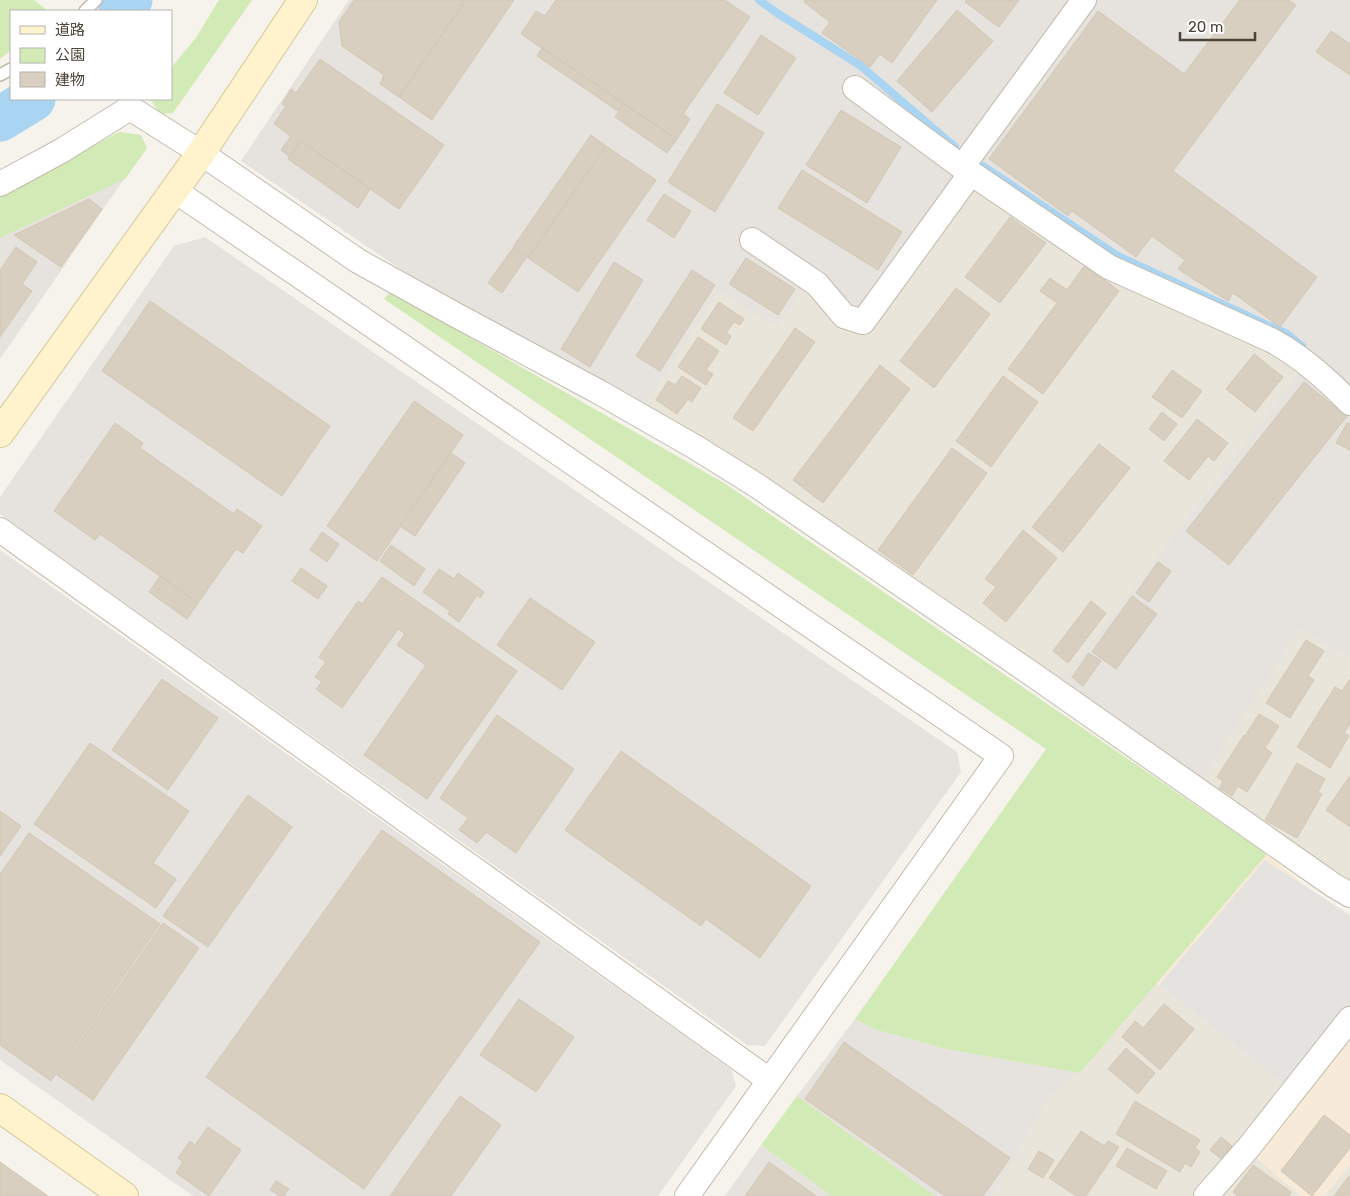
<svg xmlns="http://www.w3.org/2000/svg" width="1350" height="1196" font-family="Rubik,'Noto Sans JP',sans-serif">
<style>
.residential{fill:#eae5da}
.commercial{fill:#f7ead8}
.industrial{fill:#e6e2dd}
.green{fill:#d2eab5}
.parking{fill:#e5e3e0}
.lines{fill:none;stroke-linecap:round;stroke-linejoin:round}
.stream{stroke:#a9d4f2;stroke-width:8}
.river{stroke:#a9d4f2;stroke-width:45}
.building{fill:#d8cfc1;stroke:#d3c7b4}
.lane-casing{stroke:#c2bbae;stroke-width:14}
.street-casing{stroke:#c2bbae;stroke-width:26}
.secondary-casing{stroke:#d6c79b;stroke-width:30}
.lane{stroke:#fff;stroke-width:11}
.street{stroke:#fff;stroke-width:24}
.secondary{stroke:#fff3cd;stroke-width:28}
</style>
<rect width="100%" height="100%" fill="#f6f3ec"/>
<g class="residential">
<polygon points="981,167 1121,260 1312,358 1059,684 644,407 719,290 818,265 841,302"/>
<polygon points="1300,627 1350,658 1350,880 1201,782"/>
<polygon points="1156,984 1159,985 1286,1086 1251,1153 1301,1196 993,1196 1050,1096 1080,1073"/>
<polygon points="1350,1165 1350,1196 1324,1196"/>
</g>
<polygon class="commercial" points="1267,854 1308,888 1350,915 1350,1165 1324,1196 1301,1196 1251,1153 1286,1086 1159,985 1156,984"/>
<g class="industrial">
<polygon points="349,0 1350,0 1350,658 1300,628 1201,782 1059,684 1311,358 1121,260 981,167 867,305 841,302 818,266 777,328 719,291 644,407 406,273 241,161"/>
<polygon points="124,179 0,359 0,238"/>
<polygon points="205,237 957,752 961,772 765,1046 747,1045 0,514 0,497 174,246"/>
<polygon points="0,550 732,1070 736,1086 658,1196 193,1196 0,1060"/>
<polygon points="855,1019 874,1029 946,1049 1080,1073 1050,1096 993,1196 935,1196 797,1096"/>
<polygon points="761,1145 832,1196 725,1196"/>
</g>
<g class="green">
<polygon points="0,0 34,0 48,11 11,11 11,50 0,59"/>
<polygon points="219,0 252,0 173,113 160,114 150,99 171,99 171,68 195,39"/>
<polygon points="119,132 141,135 147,148 125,179 0,238 0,196"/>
<polygon points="390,292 724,483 1267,854 1080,1073 946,1049 874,1029 855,1019 1046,749 384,299"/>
<polygon points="797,1096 935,1196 832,1196 761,1145"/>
</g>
<polygon class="parking" points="1265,860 1350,915 1350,1007 1286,1086 1159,985"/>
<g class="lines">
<g class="stream">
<polyline points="759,0 777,13 861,66 955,147"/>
<polyline points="983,166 1118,256 1287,334 1302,346"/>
</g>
<g class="river">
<polyline points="121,11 130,0"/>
<polyline points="0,119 33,99"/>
</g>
</g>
<g class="building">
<polygon points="354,0 466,0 399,97 380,84 384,75 342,46 339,22"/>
<polygon points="466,0 514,0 432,120 399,97"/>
<polygon points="556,0 725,0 750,17 683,114 690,119 677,139 521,34 536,11 545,16"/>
<polygon points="805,0 937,0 892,63 880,54 870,67 822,33 830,22 804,2"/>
<polygon points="966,0 1019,0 999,27 965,2"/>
<polygon points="1240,0 1288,0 1296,5 1173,171 1317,277 1280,327 1233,293 1228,301 1178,269 1185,260 1152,236 1136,257 1072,211 1068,216 989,159 1098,11 1184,74"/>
<polygon points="957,10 993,41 932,112 897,81"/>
<polygon points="1331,31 1350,44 1350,75 1316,52"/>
<polygon points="761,35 796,58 758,115 724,93"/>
<polygon points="542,48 623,103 618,111 537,56"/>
<polygon points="320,59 444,145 399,209 301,141 290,157 281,150 291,136 274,124 286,106 282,104 291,89 296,93"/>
<polygon points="624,104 677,139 667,153 615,117"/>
<polygon points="717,104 764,133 715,212 668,182"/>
<polygon points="841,110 901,147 867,203 806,165"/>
<polygon points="591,135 606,146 528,258 513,247"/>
<polygon points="301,141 370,189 358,208 288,159"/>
<polygon points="606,146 656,180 578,292 528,258"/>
<polygon points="802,170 902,232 878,270 778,208"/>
<polygon points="664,194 691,211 674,238 647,220"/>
<polygon points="89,199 102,209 61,267 14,235"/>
<polygon points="1010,217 1046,243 1000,303 965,277"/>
<polygon points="16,247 37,262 22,284 32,291 0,337 0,270"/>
<polygon points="513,248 526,258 502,293 488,283"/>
<polygon points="746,258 795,289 778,315 729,284"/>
<polygon points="614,262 643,280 590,367 561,349"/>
<polygon points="1085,265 1119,291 1043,394 1008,369 1057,303 1040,291 1050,278 1067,290"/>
<polygon points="692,270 715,285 660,371 636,356"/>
<polygon points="956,288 990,314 934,388 900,361"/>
<polygon points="150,301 330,426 282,496 102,371"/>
<polygon points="719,302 744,319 740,325 734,322 726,333 731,336 726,345 701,329"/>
<polygon points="795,328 815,342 753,431 733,418"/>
<polygon points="698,337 719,351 706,370 713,374 706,385 678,367"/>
<polygon points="1254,354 1283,377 1255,412 1226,389"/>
<polygon points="880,365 910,389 823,503 793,480"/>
<polygon points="1172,370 1202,391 1182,418 1152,397"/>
<polygon points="682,376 701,388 692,402 688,399 677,414 656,400 668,381 675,385"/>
<polygon points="1003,376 1038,402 991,467 956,441"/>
<polygon points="1304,382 1347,416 1229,565 1186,531"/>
<polygon points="414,401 463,435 377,561 327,526"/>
<polygon points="1162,412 1177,424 1164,441 1149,429"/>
<polygon points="1197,419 1228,443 1214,461 1208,456 1189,480 1164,461"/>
<polygon points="115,423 143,443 140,448 234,514 237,509 262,526 243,553 236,549 198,603 100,534 95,540 54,511"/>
<polygon points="1347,423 1350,424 1350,450 1336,443"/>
<polygon points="1099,444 1130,468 1063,552 1032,527"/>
<polygon points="952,448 987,473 913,575 878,550"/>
<polygon points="451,453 465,463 415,536 400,526"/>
<polygon points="1023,530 1057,558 1006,622 983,603 996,587 985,579"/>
<polygon points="322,532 339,544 327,562 310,550"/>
<polygon points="391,545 425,569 414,586 380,561"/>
<polygon points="1158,562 1171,571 1149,602 1136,593"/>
<polygon points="301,568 327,586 318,599 292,581"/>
<polygon points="439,569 454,579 458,573 484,592 480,598 477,595 459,622 448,614 450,611 423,592"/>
<polygon points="160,576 198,603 187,619 149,592"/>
<polygon points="382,577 517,671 427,799 364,755 426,665 397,645 405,634 398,629 342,708 316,689 322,682 315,677 326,662 319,657 358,601 362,604"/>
<polygon points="1132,596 1157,614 1116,669 1092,652"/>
<polygon points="530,598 595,642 562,690 497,645"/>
<polygon points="1091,601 1106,613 1068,663 1053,651"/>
<polygon points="1306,640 1324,651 1308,676 1314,680 1290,718 1266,703"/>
<polygon points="1089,653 1101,661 1083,686 1072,677"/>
<polygon points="162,679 218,718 168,790 112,750"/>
<polygon points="1350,679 1350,724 1344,733 1349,736 1330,768 1297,747 1335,687 1342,691"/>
<polygon points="1259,714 1279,726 1265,748 1272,753 1247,792 1238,786 1232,796 1219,788 1223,781 1217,777 1244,735 1245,736"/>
<polygon points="497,715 574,769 516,853 486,832 477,843 459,830 468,818 440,798"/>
<polygon points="90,743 189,811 153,863 176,879 156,908 34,824"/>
<polygon points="621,751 811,886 760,958 706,919 701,926 565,830"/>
<polygon points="1297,763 1325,779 1318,792 1322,794 1297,838 1265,820"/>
<polygon points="1350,776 1350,827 1326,810"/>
<polygon points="248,795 292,827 208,947 163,916"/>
<polygon points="0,811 21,826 0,856"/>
<polygon points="382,830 540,942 364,1189 206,1077"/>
<polygon points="29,833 160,924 51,1081 0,1045 0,874"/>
<polygon points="163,923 199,948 93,1100 57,1075"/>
<polygon points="519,999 574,1037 536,1092 480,1055"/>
<polygon points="1164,1004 1194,1029 1160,1070 1122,1037 1135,1021 1143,1028"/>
<polygon points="844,1042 1010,1158 983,1196 945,1196 805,1099"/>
<polygon points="1126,1048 1155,1073 1138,1094 1108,1069"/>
<polygon points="460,1096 501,1125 451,1196 390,1196"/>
<polygon points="1135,1101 1200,1140 1195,1148 1200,1152 1191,1167 1185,1163 1180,1172 1116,1134"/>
<polygon points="1324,1115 1350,1135 1350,1148 1312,1196 1281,1171"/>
<polygon points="208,1127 241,1150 209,1196 176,1173 183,1162 178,1158 190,1141 195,1145"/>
<polygon points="1081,1131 1104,1146 1108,1141 1119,1147 1086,1196 1076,1196 1049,1178"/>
<polygon points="1221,1137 1232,1146 1221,1159 1210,1150"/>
<polygon points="1127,1148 1167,1171 1156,1189 1116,1166"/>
<polygon points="1039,1151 1054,1160 1043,1178 1028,1169"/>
<polygon points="0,1162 48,1196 0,1196"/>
<polygon points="769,1162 816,1196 745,1196"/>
<polygon points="1253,1165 1291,1192 1289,1196 1236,1196 1237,1195 1233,1192"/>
<polygon points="1349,1176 1350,1196 1334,1196"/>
<polygon points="276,1181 289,1189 284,1196 280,1196 270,1190"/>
</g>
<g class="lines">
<defs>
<g id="lane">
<polyline points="85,11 96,0"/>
<polyline points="0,75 11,69"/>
</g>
<g id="street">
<polyline points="855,88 962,167 1084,0"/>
<path d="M 962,167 L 1109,267 L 1271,340 C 1301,356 1326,378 1350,403"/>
<polyline points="0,184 61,151 130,108 201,153 358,261 454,314 599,392 695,447 756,485 1032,674 1333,885 1350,895"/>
<polyline points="174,190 1001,756 687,1196"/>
<polyline points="752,240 817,284 844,316 863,322 971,173"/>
<polyline points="0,530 769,1080"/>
<polyline points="1206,1196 1249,1147 1350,1019"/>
</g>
<g id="secondary">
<polyline points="0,433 201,153 303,0"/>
<polyline points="0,1108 124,1196"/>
</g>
</defs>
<use href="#lane" class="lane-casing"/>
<use href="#street" class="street-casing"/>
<use href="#secondary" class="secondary-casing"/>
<use href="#lane" class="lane"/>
<use href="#street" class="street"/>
<use href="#secondary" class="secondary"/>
</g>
<rect x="10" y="10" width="162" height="90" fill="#ffffff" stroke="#b7b4b0"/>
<rect x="20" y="26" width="25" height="8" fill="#fff3cd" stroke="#b7b4b0"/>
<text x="55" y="35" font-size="15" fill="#4b4439">道路</text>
<rect x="20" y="48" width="25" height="15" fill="#d2eab5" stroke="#b7b4b0"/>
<text x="55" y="60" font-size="15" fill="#4b4439">公園</text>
<rect x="20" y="72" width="25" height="15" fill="#d8cfc1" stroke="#b7b4b0"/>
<text x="55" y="85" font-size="15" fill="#4b4439">建物</text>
<path d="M1180 32v8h75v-8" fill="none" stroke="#4b4439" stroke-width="2.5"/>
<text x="1188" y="32" font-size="15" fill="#4b4439" stroke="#ffffff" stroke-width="4" paint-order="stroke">20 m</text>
</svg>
